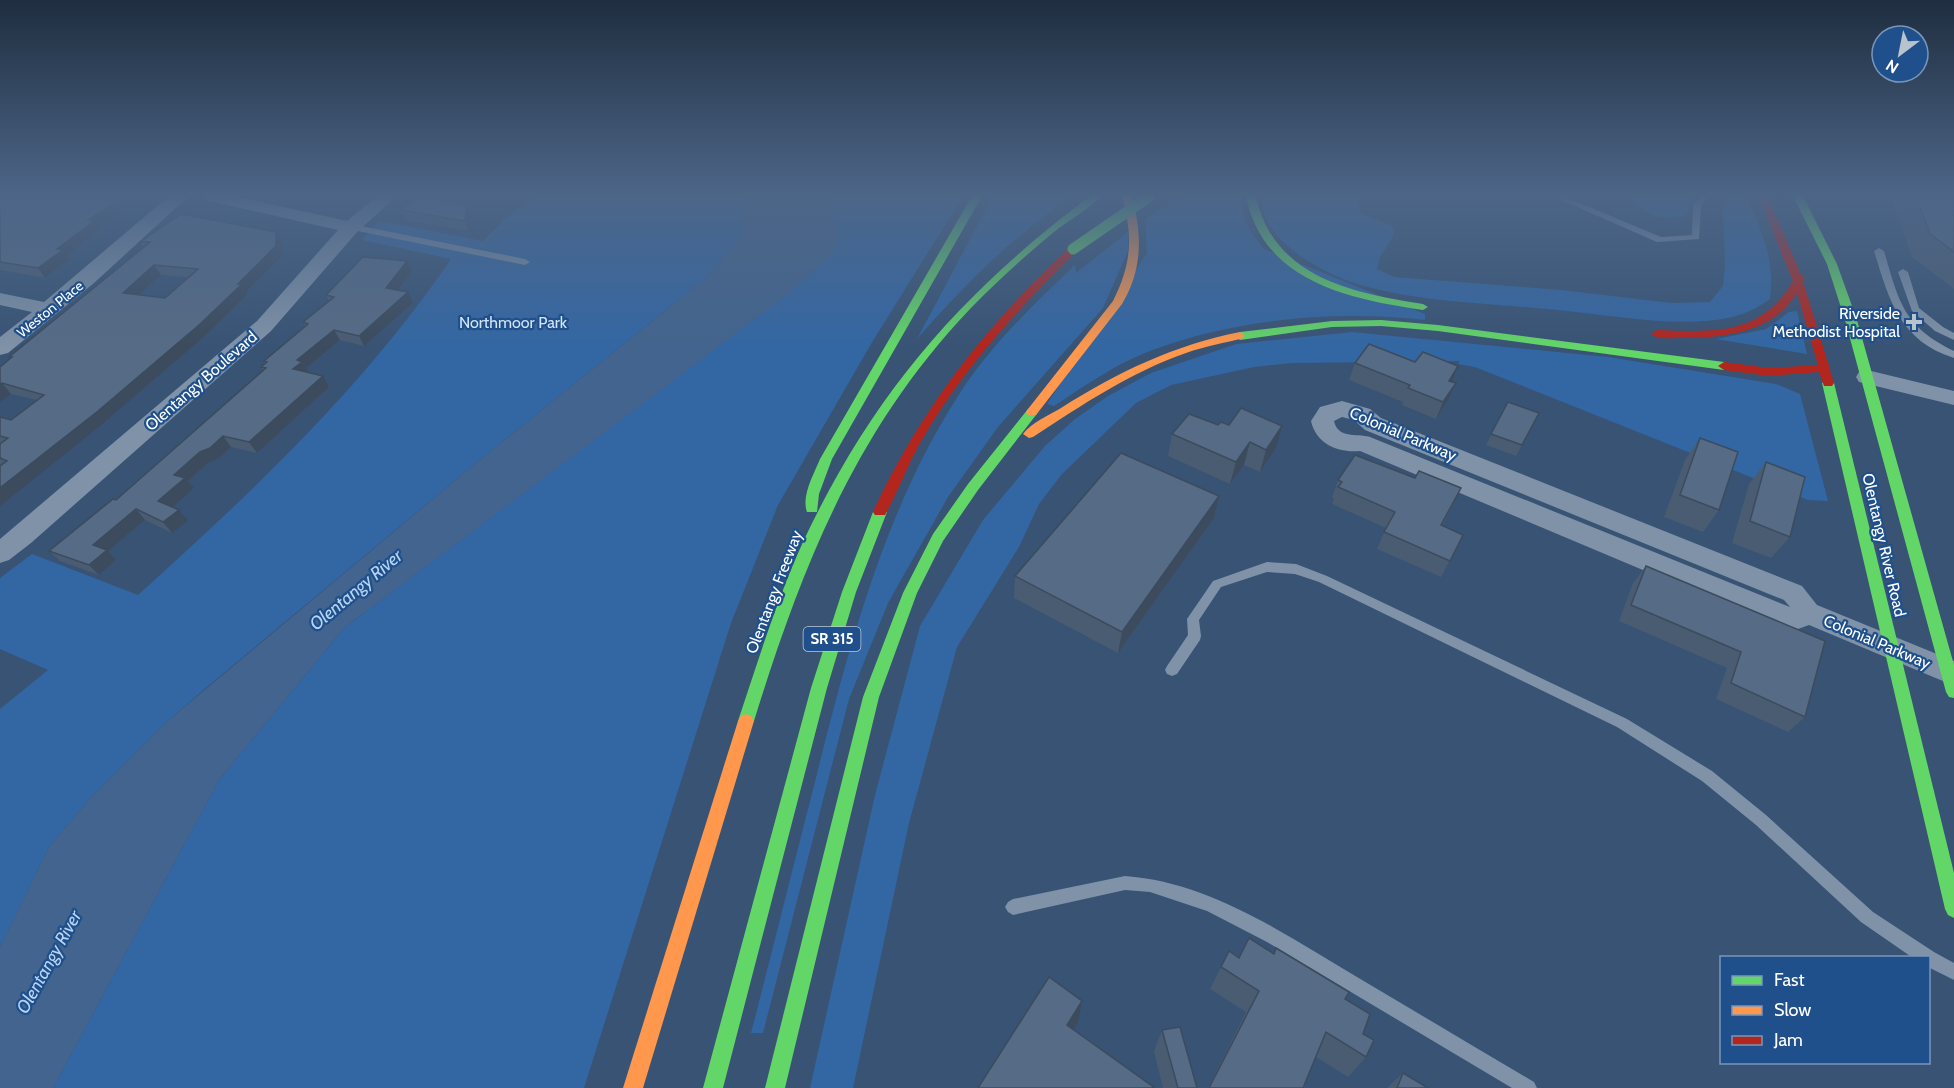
<svg xmlns="http://www.w3.org/2000/svg" width="1954" height="1088" font-family="Cabin,sans-serif">
<style>
.green{fill:#3367a3}
.water{fill:#42648e}
.lines{fill:none;stroke-linecap:round;stroke-linejoin:round}
.lane{fill:#7f92a7;fill-rule:evenodd}
.street{fill:#7f92a7;fill-rule:evenodd}
.fast{fill:#63d668;fill-rule:evenodd}
.slow{fill:#ff974d;fill-rule:evenodd}
.jam{fill:#b3261e;fill-rule:evenodd}
.fast-bridge{stroke:#63d668;stroke-width:11}
.wall{fill:#4a5c72;fill-rule:evenodd}
.shaded-wall{fill:#3c4b5d}
.building{fill:#566b85;stroke:#3c4b5d;stroke-width:1.5;fill-rule:evenodd}
.poi-dot{fill:#b9c3ce;stroke:#1f508c;stroke-width:2}
.labels{text-anchor:middle;dominant-baseline:central;stroke-width:4.5;stroke-linejoin:round;paint-order:stroke}
.far-street-label{font-size:14px;fill:#fff;stroke:#1f508c}
.shield{fill:#1f508c;stroke:#bccadc;stroke-width:1.5}
.shield-label{font-size:15px;font-weight:bold;fill:#fff}
.poi-label{font-size:16px;fill:#fff;stroke:#1f508c;text-anchor:end}
.park-label{font-size:16px;fill:#d1e4f9;stroke:#1f508c}
.street-label{font-size:16px;fill:#fff;stroke:#1f508c}
.water-label{font-size:18px;font-style:italic;fill:#b8d4f3;stroke:#1f508c}
</style>
<rect width="100%" height="100%" fill="#385374"/>
<g class="green">
<path d="M 535,196 L 747,196 L 741,237 L 707,277 L 476,463 L 207,687 L 170,719 L 87,802 L 49,847 L 0,947 L 0,709 L 48,670 L 0,649 L 0,578 L 32,554 L 138,595 C 254,490 362,389 451,259 L 362,240 L 379,221 L 483,241 L 505,219 Z"/>
<polygon points="830,196 963,196 871,344 778,505 731,623 584,1088 53,1088 219,780 344,628 786,295 838,241"/>
<path d="M 993,196 L 1073,196 C 1015,234 963,286 917,339 Z"/>
<path d="M 1183,196 L 1242,196 C 1241,219 1250,232 1264,249 L 1425,314 L 1425,320 C 1334,310 1235,319 1150,351 C 1116,364 1084,386 1054,406 L 1047,404 L 1147,253 L 1145,219 Z"/>
<path d="M 1262,196 L 1363,196 L 1357,202 L 1362,214 L 1392,226 L 1394,235 L 1380,257 L 1377,269 L 1394,277 L 1561,290 L 1672,303 L 1710,302 L 1723,286 L 1725,265 L 1723,196 L 1746,196 C 1762,232 1775,258 1770,299 C 1752,312 1738,317 1716,320 C 1665,326 1609,315 1558,310 C 1490,303 1416,303 1351,282 C 1319,271 1257,236 1262,196 Z"/>
<path d="M 1623,196 L 1689,196 L 1690,206 L 1686,215 C 1653,223 1649,212 1623,196 Z"/>
<path d="M 1128,232 L 1128,251 L 1103,308 L 998,427 L 948,497 L 888,603 L 849,699 L 763,1033 L 751,1033 C 773,948 794,863 816,778 C 849,646 885,508 960,393 C 991,345 1034,304 1075,265 L 1076,273 Z"/>
<polygon points="1797,311 1807,354 1716,339 1766,329 1789,312"/>
<polygon points="1352,332 1608,357 1776,384 1800,394 1828,501 1808,500 1475,367 1458,364 1460,361 1292,363 1254,367 1171,385 1136,403 1062,474 1039,504 1019,547 957,647 909,823 853,1088 810,1088 875,795 920,626 983,520 1045,446 1075,419 1108,396 1151,373 1236,344"/>
</g>
<polygon class="water" points="747,196 830,196 838,241 829,257 786,295 688,370 344,628 219,780 53,1088 0,1088 0,947 49,847 87,802 170,719 476,463 707,277 741,237"/>
<g class="lines">
<g class="lane">
<polygon points="1552,196 1563,196 1661,237 1692,235 1693,206 1700,196 1708,196 1701,206 1699,239 1657,242"/>
<polygon points="351,224 525,259 530,262 525,265 348,229 347,227"/>
<path d="M 1879,248 L 1884,251 C 1899,302 1903,326 1954,351 L 1954,358 C 1900,341 1889,300 1874,251 Z"/>
<polygon points="1903,269 1908,272 1919,308 1943,327 1954,333 1954,340 1935,331 1912,311 1898,272"/>
<polygon points="1267,562 1296,564 1327,576 1627,719 1712,771 1766,815 1873,912 1934,952 1954,963 1954,980 1928,967 1928,958 1913,958 1861,922 1756,825 1702,781 1617,727 1319,582 1295,574 1267,572 1221,587 1199,620 1201,636 1200,640 1177,674 1172,676 1167,674 1165,670 1167,666 1188,635 1187,619 1213,581"/>
<path d="M 1125,876 C 1210,882 1286,935 1357,977 C 1416,1012 1475,1047 1534,1082 L 1537,1088 L 1512,1088 L 1267,942 L 1207,911 L 1150,892 L 1125,890 L 1013,915 L 1008,912 L 1005,907 L 1008,902 L 1013,899 Z"/>
</g>
<g class="street">
<polygon points="169,196 189,196 94,283 8,353 0,355 0,337 32,312 0,305 0,293 44,302"/>
<polygon points="200,196 234,196 347,221 377,196 397,196 358,231 271,331 31,543 9,560 0,563 0,539 257,321 338,230 209,201"/>
<polygon points="1867,370 1954,391 1954,405 1859,382 1856,377 1859,372"/>
<path d="M 1342,401 L 1370,409 L 1381,418 L 1802,586 L 1817,605 L 1954,661 L 1954,681 L 1948,683 L 1938,679 L 1809,625 L 1798,629 L 1776,626 L 1360,451 C 1338,453 1316,444 1311,421 L 1320,407 ZM 1342,417 L 1354,420 L 1365,430 L 1784,600 L 1790,607 L 1370,437 C 1356,433 1338,439 1334,421 Z"/>
</g>
<g class="fast">
<path d="M 972,196 L 982,196 L 832,459 L 819,494 L 817,512 L 807,512 C 801,496 814,474 820,459 Z"/>
<path d="M 1090,196 L 1101,196 C 1088,210 1069,220 1054,232 C 1025,256 996,282 970,309 C 856,429 802,566 754,721 L 751,726 L 746,728 L 741,726 L 738,721 C 758,661 777,599 803,542 C 873,393 960,294 1090,196 Z"/>
<path d="M 1246,196 L 1256,196 C 1273,277 1352,293 1423,304 L 1428,307 L 1423,310 C 1349,299 1263,282 1246,196 Z"/>
<polygon points="1793,196 1803,196 1837,264 1857,320 1954,665 1954,698 1949,697 1946,692 1845,320 1827,264"/>
<polygon points="1381,320 1438,325 1724,362 1730,366 1724,370 1438,331 1381,326 1332,327 1240,340 1234,336 1240,332 1332,321"/>
<polygon points="1828,379 1834,383 1954,873 1954,918 1948,915 1945,909 1822,383"/>
<polygon points="1032,408 1036,409 1038,412 1036,415 978,490 943,541 917,593 879,697 785,1088 765,1088 863,697 903,593 933,534 968,484 1028,409"/>
<polygon points="880,507 887,512 856,592 827,688 723,1088 703,1088 811,688 842,592 873,512"/>
</g>
<g class="slow">
<path d="M 1122,196 L 1132,196 C 1142,235 1143,269 1122,304 L 1036,415 L 1028,415 L 1026,412 L 1028,409 L 1113,301 C 1132,263 1133,237 1122,196 Z"/>
<path d="M 1240,332 L 1244,334 L 1244,338 C 1225,343 1205,346 1186,353 C 1131,372 1082,405 1033,437 L 1029,438 L 1023,434 C 1031,423 1049,415 1061,408 C 1118,372 1174,345 1240,332 Z"/>
<polygon points="746,714 751,716 754,721 643,1088 623,1088 738,721 741,716"/>
</g>
<g class="jam">
<path d="M 1758,196 L 1768,196 L 1801,275 L 1805,278 L 1803,281 L 1834,383 L 1832,386 L 1824,386 L 1819,372 L 1769,376 L 1724,370 L 1718,366 L 1724,362 L 1769,368 L 1818,365 L 1797,293 C 1772,334 1722,338 1678,338 C 1670,338 1658,340 1651,334 L 1657,330 C 1714,332 1761,336 1793,281 Z"/>
<path d="M 1073,246 L 1078,249 L 1077,251 C 1019,308 964,367 923,438 C 908,463 899,490 885,515 L 875,515 L 873,512 C 923,405 985,328 1069,247 Z"/>
</g>
<polyline class="fast-bridge" points="1073,249 1150,196"/>
</g>
<g class="wall">
<polygon points="0,196 135,202 98,227 100,230 67,256 70,259 45,278 0,270"/>
<polygon points="310,196 343,196 334,203 312,198"/>
<polygon points="1891,196 1954,196 1954,289 1912,257"/>
<polygon points="467,206 471,216 469,231 406,220 401,210"/>
<path d="M 140,242 L 281,242 L 282,256 L 246,292 L 248,294 L 206,335 L 106,421 L 0,465 L 0,417 L 11,420 L 37,400 L 11,394 L 0,402 L 0,367 L 11,359 L 9,357 L 144,247 ZM 161,275 L 189,277 L 165,298 L 139,295 Z"/>
<polygon points="407,261 412,272 397,290 413,303 364,346 340,340 306,368 309,372 308,373 329,387 257,453 231,447 218,459 208,463 188,481 194,488 172,507 188,521 172,533 145,520 108,551 116,560 99,575 60,561 49,551 116,500 263,371 261,367 265,364 264,361 305,326 303,322 329,301 326,295"/>
<polygon points="1355,363 1452,382 1456,383 1448,400 1436,419 1402,405 1403,402 1349,380"/>
<polygon points="1508,402 1539,413 1516,456 1486,445"/>
<polygon points="1189,414 1276,448 1260,472 1244,465 1230,484 1168,456 1172,434"/>
<polygon points="1700,438 1719,510 1703,532 1664,517 1685,460"/>
<polygon points="1766,462 1790,537 1771,558 1732,543 1749,484"/>
<polygon points="1338,480 1453,505 1442,526 1463,535 1441,577 1377,549 1386,528 1332,504 1334,498 1332,497"/>
<polygon points="1219,496 1214,518 1118,653 1014,598 1015,576"/>
<polygon points="1646,566 1825,641 1805,717 1788,732 1716,699 1727,668 1619,621 1633,583"/>
<polygon points="1276,948 1345,999 1363,1034 1366,1057 1348,1077 1316,1057 1304,1088 1208,1088 1246,1012 1210,989 1229,951 1239,958 1273,953"/>
<polygon points="1162,1030 1197,1088 1163,1088 1154,1051"/>
<polygon points="1403,1073 1428,1088 1387,1088"/>
</g>
<g class="shaded-wall">
<polygon points="125,196 130,196 135,202 98,227 100,230 67,256 70,259 45,278 38,268 57,249 88,220"/>
<polygon points="331,196 343,196 334,203"/>
<polygon points="450,198 454,207 443,202"/>
<polygon points="467,206 471,216 469,231 465,221"/>
<polygon points="276,232 281,242 282,256 246,292 248,294 206,335 106,421 0,506 0,488 238,284"/>
<polygon points="407,261 412,272 391,298 386,288"/>
<polygon points="154,265 161,275 130,303 123,293"/>
<polygon points="408,292 413,303 364,346 359,336"/>
<polygon points="334,330 340,340 306,368 309,372 300,380 293,369 297,360"/>
<polygon points="1458,366 1451,383 1449,381"/>
<polygon points="323,376 329,387 257,453 249,442"/>
<polygon points="2,383 11,394 0,402 0,385"/>
<polygon points="1456,383 1448,400 1436,419 1443,402"/>
<polygon points="1282,426 1276,448 1260,472 1266,450"/>
<polygon points="223,436 231,447 218,459 208,463 188,481 194,488 167,512 158,501 174,475 200,452"/>
<polygon points="1250,442 1244,465 1230,484 1236,462"/>
<polygon points="1219,496 1214,518 1118,653 1122,632"/>
<polygon points="136,509 145,520 108,551 116,560 99,575 89,565 93,545"/>
<polygon points="179,510 188,521 172,533 163,522"/>
<polygon points="1082,1001 1078,1022 1063,1046 1067,1025"/>
</g>
<g class="building">
<polygon points="0,196 125,196 88,220 94,221 57,249 63,250 38,268 0,262"/>
<polygon points="419,196 442,196 450,198 443,202 467,206 465,221 401,210"/>
<polygon points="1916,196 1954,196 1954,252 1930,234"/>
<path d="M 181,214 L 276,232 L 276,246 L 238,284 L 242,284 L 199,325 L 98,411 L 0,488 L 0,466 L 7,461 L 0,458 L 0,444 L 8,438 L 0,436 L 0,417 L 11,420 L 44,395 L 2,383 L 0,385 L 0,367 L 12,357 L 9,357 L 150,242 L 140,242 ZM 154,265 L 198,269 L 165,298 L 123,293 Z"/>
<polygon points="363,257 407,261 386,288 408,292 359,336 334,330 297,360 302,362 293,369 323,376 249,442 223,436 210,448 200,452 174,475 185,478 158,501 179,510 163,522 136,509 93,545 107,550 89,565 49,551 113,499 116,500 266,368 261,367 267,362 264,361 308,324 303,322 334,297 326,295"/>
<polygon points="1369,344 1415,362 1423,352 1458,366 1449,381 1456,383 1443,402 1408,388 1410,385 1355,363"/>
<polygon points="1508,402 1539,413 1522,445 1491,434"/>
<polygon points="1241,408 1282,426 1266,450 1250,442 1236,462 1172,434 1189,414 1218,425 1221,422 1229,425"/>
<polygon points="1700,438 1738,452 1719,510 1680,495"/>
<polygon points="1121,453 1219,496 1122,632 1015,576"/>
<polygon points="1355,455 1415,478 1419,471 1461,488 1441,525 1463,535 1450,561 1384,532 1395,512 1338,487 1342,482 1338,480"/>
<polygon points="1766,462 1805,477 1790,537 1750,521"/>
<polygon points="1646,566 1825,641 1805,717 1731,683 1741,652 1631,605"/>
<polygon points="1249,938 1274,954 1276,948 1349,992 1345,999 1370,1014 1363,1034 1374,1040 1366,1057 1326,1032 1303,1088 1209,1088 1259,991 1221,967 1229,951 1239,958"/>
<polygon points="1049,977 1082,1001 1067,1025 1155,1088 978,1088"/>
<polygon points="1180,1027 1197,1088 1178,1088 1162,1030"/>
<polygon points="1403,1073 1428,1088 1397,1088"/>
</g>
<linearGradient id="sky" x2="0" y2="1"><stop stop-color="#1f2e40"/><stop offset="0.56" stop-color="#4d6688"/><stop offset="1" stop-color="#4d6688" stop-opacity="0"/></linearGradient>
<rect width="1954" height="348" fill="url(#sky)"/>
<path class="poi-dot" d="M1911 313h6v6h6v6h-6v6h-6v-6h-6v-6h6z"/>
<g class="labels">
<g class="far-street-label">
<text transform="translate(50 309) rotate(-39)">Weston Place</text>
</g>
<rect class="shield" x="803.5" y="627" width="57" height="24" rx="4.5"/>
<g class="shield-label">
<text x="832" y="639">SR 315</text>
</g>
<g class="poi-label">
<text x="1900" y="313">Riverside<tspan x="1900" dy="18">Methodist Hospital</tspan></text>
</g>
<g class="park-label">
<text x="513" y="322">Northmoor Park</text>
</g>
<g class="street-label">
<text transform="translate(201 381) rotate(-41)">Olentangy Boulevard</text>
<text transform="translate(1403 434) rotate(23)">Colonial Parkway</text>
<text transform="translate(1884 545) rotate(77)">Olentangy River Road</text>
<text transform="translate(774 592) rotate(-69)">Olentangy Freeway</text>
<text transform="translate(1877 642) rotate(23)">Colonial Parkway</text>
</g>
<g class="water-label">
<text transform="translate(356 590) rotate(-40)">Olentangy River</text>
<text transform="translate(49 962) rotate(-61)">Olentangy River</text>
</g>
</g>
<rect x="1720" y="956" width="210" height="108" fill="#1f508c" stroke="#7996ba" stroke-width="1.5"/>
<rect x="1732" y="976" width="30" height="9" fill="#63d668" stroke="#7996ba" stroke-width="1.5"/>
<text x="1774" y="986" font-size="18" fill="#ffffff">Fast</text>
<rect x="1732" y="1006" width="30" height="9" fill="#ff974d" stroke="#7996ba" stroke-width="1.5"/>
<text x="1774" y="1016" font-size="18" fill="#ffffff">Slow</text>
<rect x="1732" y="1036" width="30" height="9" fill="#b3261e" stroke="#7996ba" stroke-width="1.5"/>
<text x="1774" y="1046" font-size="18" fill="#ffffff">Jam</text>
<g transform="translate(1900 54) rotate(212)"><circle r="28" fill="#1f508c" stroke="#7996ba" stroke-width="1.5"/>
<path d="M0-4.5L10 22L0 15L-10 22Z" fill="#b9c3ce"/>
<text y="-9" font-size="16" font-weight="bold" text-anchor="middle" fill="#ffffff">N</text>
</g>
</svg>
